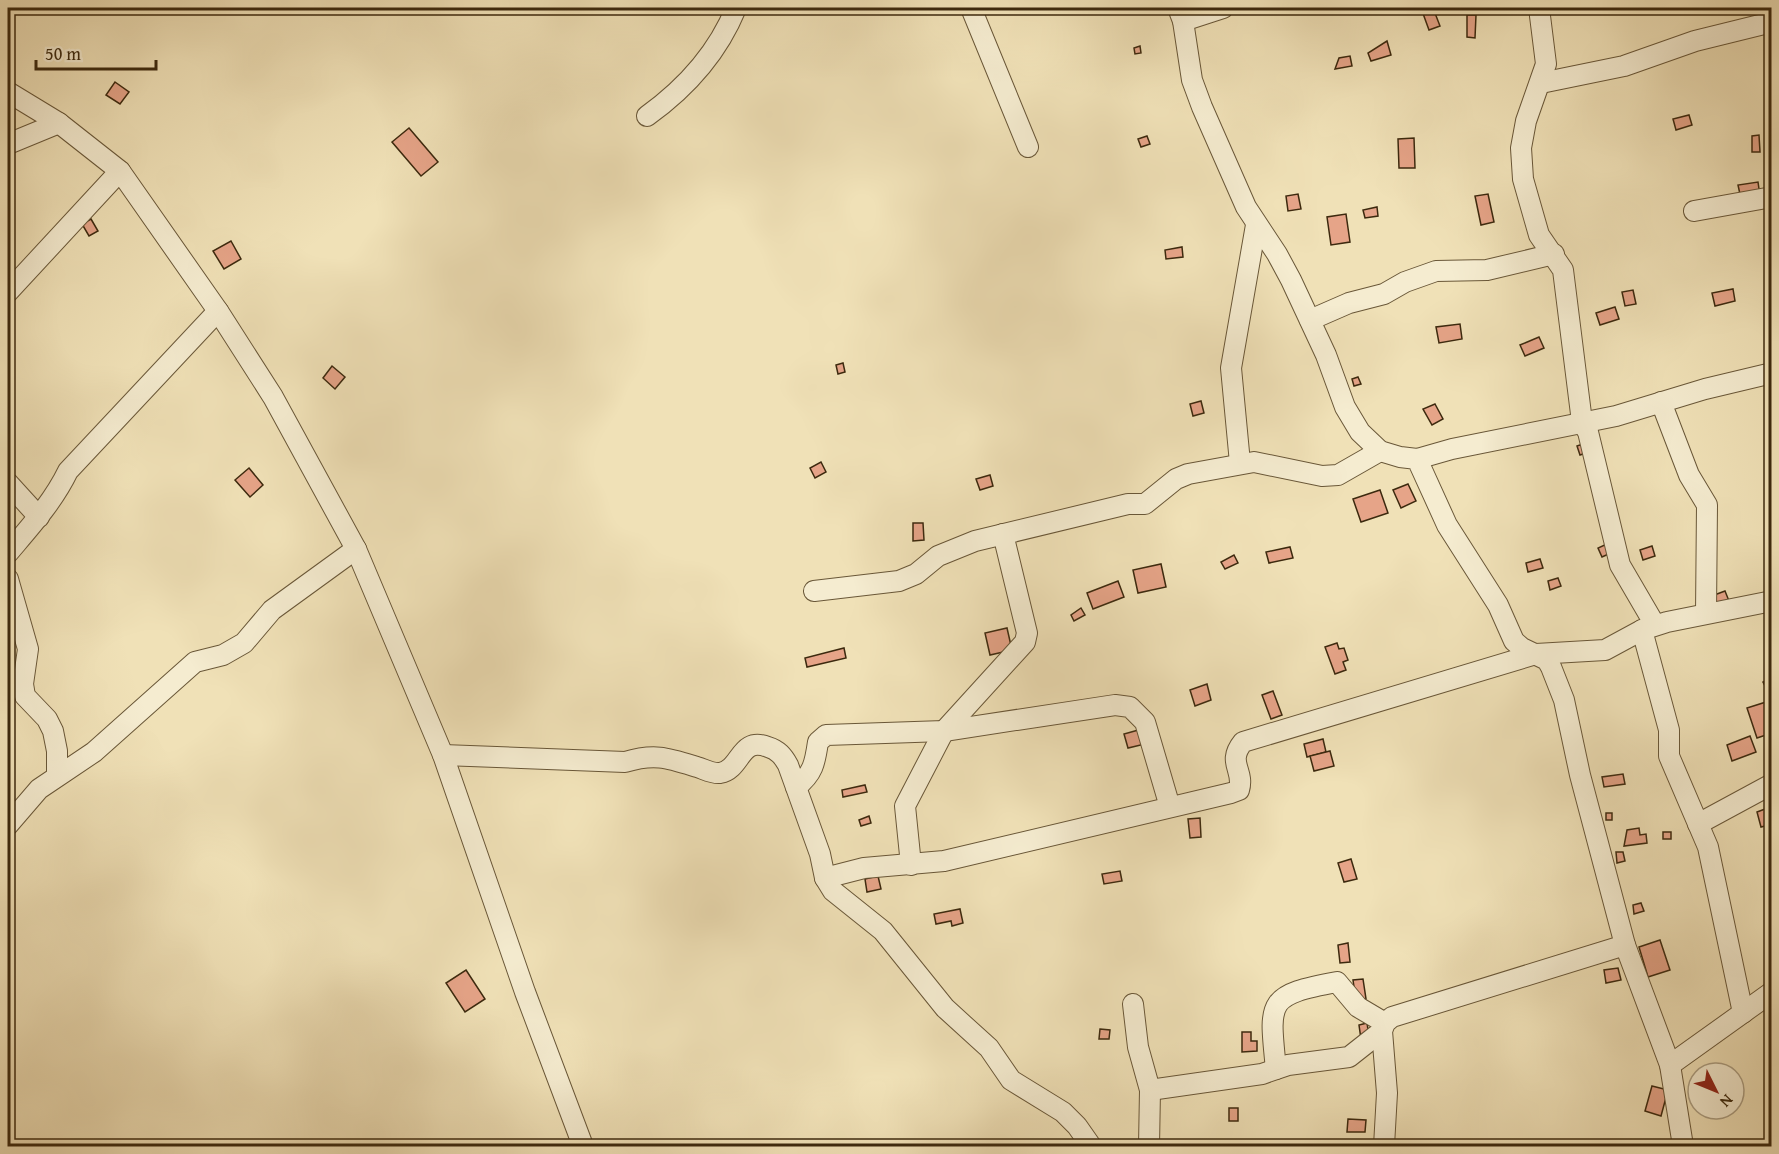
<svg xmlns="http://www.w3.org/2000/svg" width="1779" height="1154" font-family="'Gentium Book Plus',serif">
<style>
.building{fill:#e6a488;stroke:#3c290e;stroke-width:1.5}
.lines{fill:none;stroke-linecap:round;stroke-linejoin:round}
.minor-casing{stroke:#695738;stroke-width:22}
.minor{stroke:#f5ecd0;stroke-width:20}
</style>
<rect width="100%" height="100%" fill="#f0e1b7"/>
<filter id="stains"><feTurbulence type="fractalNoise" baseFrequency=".00333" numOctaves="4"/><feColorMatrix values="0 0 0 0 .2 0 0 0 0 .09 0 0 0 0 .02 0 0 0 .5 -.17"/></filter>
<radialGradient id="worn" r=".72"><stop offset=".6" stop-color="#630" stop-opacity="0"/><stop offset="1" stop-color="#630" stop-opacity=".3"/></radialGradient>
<g class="building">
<polygon points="1421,8 1433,8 1440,26 1429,30"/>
<polygon points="1467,15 1476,15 1475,38 1467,37"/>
<polygon points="1387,41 1391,55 1371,61 1368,53"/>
<polygon points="1140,46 1141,53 1135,54 1134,48"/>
<polygon points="1350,56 1352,66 1335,69 1339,58"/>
<polygon points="115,82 129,92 120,104 106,95"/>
<polygon points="1689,115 1692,125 1676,130 1673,119"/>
<polygon points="409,128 438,162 421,176 392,142"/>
<polygon points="1759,135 1760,152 1752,152 1752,136"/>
<polygon points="1147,136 1150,144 1141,147 1138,139"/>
<polygon points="1414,138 1415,168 1399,168 1398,139"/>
<polygon points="1758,182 1760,196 1741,199 1738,185"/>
<polygon points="1298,194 1301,209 1288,211 1286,196"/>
<polygon points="1488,194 1494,222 1481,225 1475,196"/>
<polygon points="1377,207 1378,216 1365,218 1363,210"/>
<polygon points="1346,214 1350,242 1331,245 1327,217"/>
<polygon points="91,219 98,231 89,236 82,224"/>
<polygon points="231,241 241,259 224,269 213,251"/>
<polygon points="1182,247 1183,257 1166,259 1165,250"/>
<polygon points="1733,289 1735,301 1715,306 1712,293"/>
<polygon points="1633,290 1636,304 1625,306 1622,292"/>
<polygon points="1615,307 1619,319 1600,325 1596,313"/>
<polygon points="1460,324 1462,339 1439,343 1436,327"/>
<polygon points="1539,337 1544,348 1525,356 1520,345"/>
<polygon points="843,363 845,372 838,374 836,365"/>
<polygon points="332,366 345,377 335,389 323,378"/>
<polygon points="1358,377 1361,384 1354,386 1352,379"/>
<polygon points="1201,401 1204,413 1193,416 1190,404"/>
<polygon points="1435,404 1443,419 1432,425 1423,409"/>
<polygon points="1586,443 1589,452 1580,455 1577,446"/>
<polygon points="821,462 826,472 815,478 810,468"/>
<polygon points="249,468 263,485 250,497 235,480"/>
<polygon points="990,475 993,486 980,490 976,479"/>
<polygon points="1408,484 1416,501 1401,508 1393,490"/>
<polygon points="1380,490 1388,513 1361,522 1353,499"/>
<polygon points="913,523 923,523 924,540 913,541"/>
<polygon points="1609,543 1613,552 1602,557 1598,548"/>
<polygon points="1652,546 1655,556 1643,560 1640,550"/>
<polygon points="1290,547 1293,558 1269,563 1266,552"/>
<polygon points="1234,555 1238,563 1225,569 1221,562"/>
<polygon points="1540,559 1543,568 1528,572 1526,563"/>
<polygon points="1161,564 1166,587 1138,593 1133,570"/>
<polygon points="1558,578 1561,586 1550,590 1548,581"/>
<polygon points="1118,581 1124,597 1093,609 1087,593"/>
<polygon points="1725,591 1729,601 1712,607 1709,597"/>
<polygon points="1081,608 1085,615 1074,621 1071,615"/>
<polygon points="1007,628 1012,650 990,655 985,633"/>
<polygon points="1337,643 1339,649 1344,648 1348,660 1343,662 1346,670 1335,674 1325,647"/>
<polygon points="844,648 846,658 807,667 805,658"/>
<polygon points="1772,677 1772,687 1767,690 1763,682"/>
<polygon points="1207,684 1211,700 1195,706 1190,690"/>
<polygon points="1273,691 1282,715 1271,719 1262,695"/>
<polygon points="1766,702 1772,717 1772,733 1757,738 1747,708"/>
<polygon points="1142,729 1145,744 1128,748 1124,734"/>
<polygon points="1750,736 1756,752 1732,761 1727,745"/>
<polygon points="1323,739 1326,752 1307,757 1304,744"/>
<polygon points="1330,751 1334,766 1314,771 1310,756"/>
<polygon points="1623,774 1625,784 1604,787 1602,777"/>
<polygon points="865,785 867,792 843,797 842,790"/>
<polygon points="1765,809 1769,825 1761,827 1757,812"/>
<rect x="1606" y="813" width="6" height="7"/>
<polygon points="869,816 871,823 861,826 859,820"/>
<polygon points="1200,818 1201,837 1190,838 1188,819"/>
<polygon points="1639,828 1640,835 1646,834 1647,843 1624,846 1627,830"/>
<rect x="1663" y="832" width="8" height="7"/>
<polygon points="1616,852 1623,852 1625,861 1617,863"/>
<polygon points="1351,859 1357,879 1344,882 1338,863"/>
<polygon points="1120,871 1122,881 1104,884 1102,874"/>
<polygon points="878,876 881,889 867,892 865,879"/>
<polygon points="1641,903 1644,911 1634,914 1633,905"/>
<polygon points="960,909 963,923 952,926 951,921 936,924 934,914"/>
<polygon points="1660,940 1670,970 1648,977 1639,947"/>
<polygon points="1348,943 1350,962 1340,963 1338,945"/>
<polygon points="1618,968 1621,980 1606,983 1604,970"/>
<polygon points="466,970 485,999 465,1012 446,983"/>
<polygon points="1363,979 1366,999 1356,1001 1353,980"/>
<polygon points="1367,1023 1369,1037 1361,1039 1359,1025"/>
<polygon points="1100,1029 1110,1030 1109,1039 1099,1039"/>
<polygon points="1242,1032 1251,1032 1251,1041 1257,1041 1257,1051 1242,1052"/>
<polygon points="1652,1086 1668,1090 1661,1116 1645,1111"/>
<rect x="1229" y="1108" width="9" height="13"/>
<polygon points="1348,1119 1366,1120 1365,1132 1347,1132"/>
</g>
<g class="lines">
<defs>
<g id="minor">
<polyline points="971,8 1028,147"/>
<polyline points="1178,8 1183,21 1192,80 1202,107 1246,207 1277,254 1291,280 1326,355 1345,407 1360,432 1380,451 1400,457 1417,459 1447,525 1498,605 1514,641 1522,648 1547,660 1551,667 1564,700 1580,775 1625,945 1670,1065 1683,1146"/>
<polyline points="1539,8 1546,64 1526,121 1521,148 1523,179 1539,235 1563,270 1582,422 1588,432 1620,565 1655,625"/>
<polyline points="1183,21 1223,8"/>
<polyline points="1541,83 1624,66 1695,41 1772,22"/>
<polyline points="8,92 59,123 120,171 218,311 273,397 356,549 443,755 525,992 583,1146"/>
<path d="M 647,116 C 686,88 718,52 736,8"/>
<polyline points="8,144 59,123"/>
<polyline points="1694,211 1772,197"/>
<polyline points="8,292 120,171"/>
<polyline points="1310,320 1349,303 1384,294 1405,282 1436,271 1487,270 1554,254"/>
<polyline points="1661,402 1689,475 1707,505 1706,613"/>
<polyline points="1417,459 1452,449 1616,416 1705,389 1772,373"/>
<polyline points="1240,463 1231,368 1256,225"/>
<polyline points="8,483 39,517"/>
<path d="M 8,553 C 30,527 53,502 68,471 L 218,311"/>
<polyline points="8,579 28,649 23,684 25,696 47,719 53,731 57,751 57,776"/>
<polyline points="814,591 899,581 916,574 938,556 975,541 1128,504 1145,504 1176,479 1188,474 1254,462 1322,476 1338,475 1380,451"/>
<polyline points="1642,630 1669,730 1669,756 1708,847 1743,1013"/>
<path d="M 443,755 L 625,762 C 655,753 668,758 697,767 C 704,769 712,774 720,773 C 742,769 739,736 768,747 C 778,750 783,756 788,765 L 820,854 L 825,878 L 833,891 L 883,931 L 945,1008 L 989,1048 L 1011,1080 L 1063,1112 L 1077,1126 L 1091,1146"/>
<path d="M 796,787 C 813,774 815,763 818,742 L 826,735 L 944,731 L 1115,705 L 1130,707 L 1145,722 L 1170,807"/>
<polyline points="1698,824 1772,784"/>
<polyline points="8,825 39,789 94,752 195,662 223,655 244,643 272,610 356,549"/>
<polyline points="911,865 905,806 944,731 1025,642 1027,633 1003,534"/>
<path d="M 825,878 L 864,868 L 944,861 L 1231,793 L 1239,790 C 1245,770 1226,763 1243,742 L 1536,654 L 1605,650 L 1642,630 L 1667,622 L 1772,601"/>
<polyline points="1133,1004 1138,1047 1150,1090 1149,1146"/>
<polyline points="1670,1065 1772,992"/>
<path d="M 1276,1069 C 1269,1001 1266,995 1337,982 L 1358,1007 L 1385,1023"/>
<polyline points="1150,1090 1262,1074 1288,1065 1349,1057 1382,1031"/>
<polyline points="1384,1146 1387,1093 1382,1031 1385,1023 1392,1017 1625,945"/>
</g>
</defs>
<use href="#minor" class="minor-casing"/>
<use href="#minor" class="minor"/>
</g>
<rect width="1779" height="1154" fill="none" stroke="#f0e1b7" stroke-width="30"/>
<rect x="9" y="9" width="1761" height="1136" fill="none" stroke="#3c290e" stroke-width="3"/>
<rect x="15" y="15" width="1749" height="1124" fill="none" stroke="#3c290e" stroke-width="1.5"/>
<g transform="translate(1716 1091) rotate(133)"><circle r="28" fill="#f5ecd0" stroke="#ab9e82" stroke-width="1.5"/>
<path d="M0-4.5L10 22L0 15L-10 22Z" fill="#8f2418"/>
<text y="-9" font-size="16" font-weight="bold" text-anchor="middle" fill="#3c290e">N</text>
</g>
<path d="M36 60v9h120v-9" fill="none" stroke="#3c290e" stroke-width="3"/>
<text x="45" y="60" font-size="18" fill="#3c290e" stroke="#f5ecd0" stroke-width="4.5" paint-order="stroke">50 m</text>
<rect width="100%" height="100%" filter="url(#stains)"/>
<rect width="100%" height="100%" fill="url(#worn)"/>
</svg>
